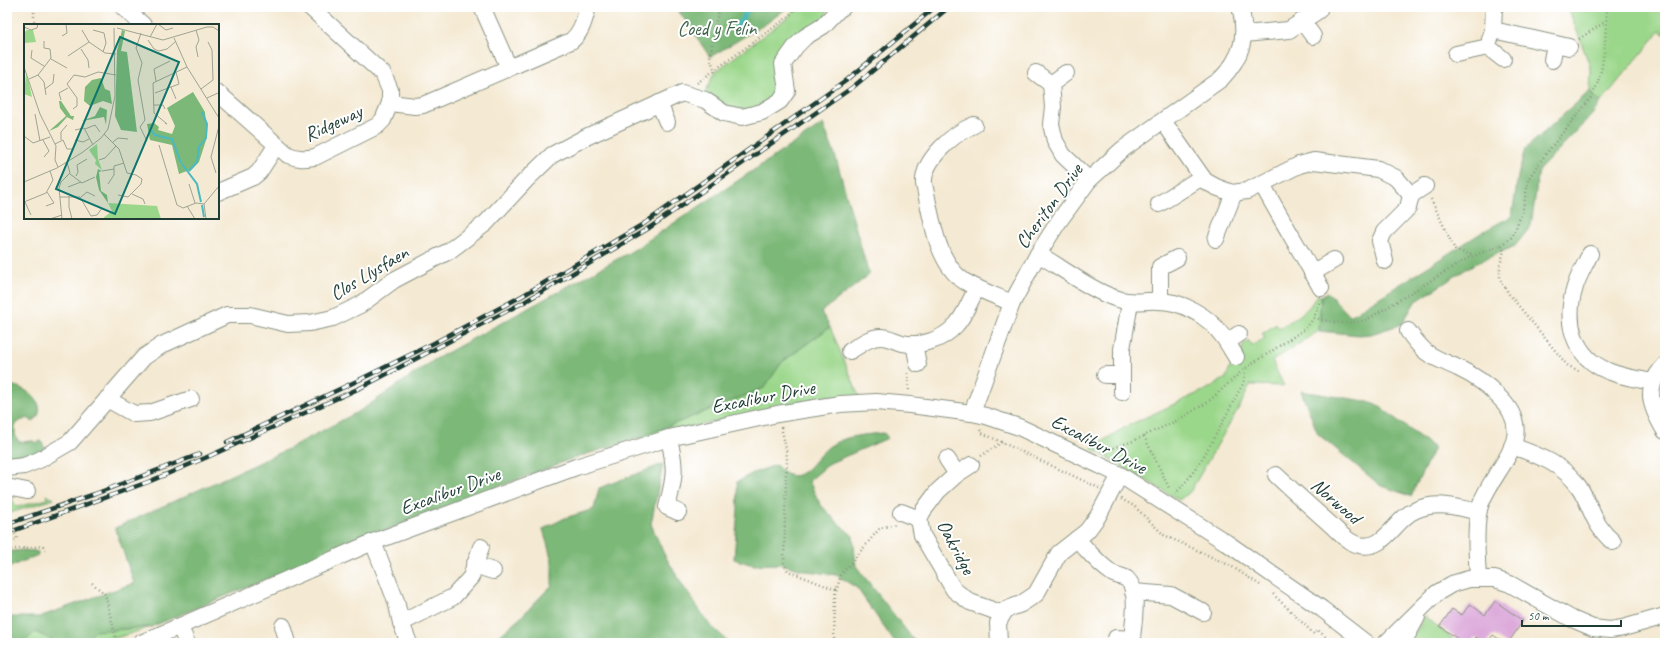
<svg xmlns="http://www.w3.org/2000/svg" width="1672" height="650" font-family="Caveat,sans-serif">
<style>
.green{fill:#9bd78b;stroke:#5d8a60}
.forest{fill:#7cb877;stroke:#4e7a56}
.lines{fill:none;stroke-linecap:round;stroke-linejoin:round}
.stream{stroke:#4ab9c0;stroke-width:4}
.building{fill:#ddabdb}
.minor-casing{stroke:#8a9383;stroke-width:18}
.path{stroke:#8a9383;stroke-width:2.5;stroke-dasharray:1 3;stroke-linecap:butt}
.minor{stroke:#fff;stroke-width:16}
.rail-casing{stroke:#1f3d34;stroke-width:4.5}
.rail{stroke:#fff;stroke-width:3;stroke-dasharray:9;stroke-linecap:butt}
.path-bridge{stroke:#8a9383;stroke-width:2.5;stroke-dasharray:1 3;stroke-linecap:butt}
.labels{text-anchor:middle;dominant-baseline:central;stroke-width:4;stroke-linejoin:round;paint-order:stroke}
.park-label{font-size:20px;fill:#3e644a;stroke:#fff}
.street-label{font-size:20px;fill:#1f3d34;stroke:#fff}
.inset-river{fill:none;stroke:#4ab9c0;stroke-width:2}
.inset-road{fill:none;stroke:#9fa493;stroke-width:1}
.view{fill:#0f766e;fill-opacity:0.15;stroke:#0f766e;stroke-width:2}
.inset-edge{fill:none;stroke:#1f3d34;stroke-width:2}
</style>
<rect width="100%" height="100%" fill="#fff"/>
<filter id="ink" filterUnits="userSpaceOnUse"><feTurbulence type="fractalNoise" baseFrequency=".025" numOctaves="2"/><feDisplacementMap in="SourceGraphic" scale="8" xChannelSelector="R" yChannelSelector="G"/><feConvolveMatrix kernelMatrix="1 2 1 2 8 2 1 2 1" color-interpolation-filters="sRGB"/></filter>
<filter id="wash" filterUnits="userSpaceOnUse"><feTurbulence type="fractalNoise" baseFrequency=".012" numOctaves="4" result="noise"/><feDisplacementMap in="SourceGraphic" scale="16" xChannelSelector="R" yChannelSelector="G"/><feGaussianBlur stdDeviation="0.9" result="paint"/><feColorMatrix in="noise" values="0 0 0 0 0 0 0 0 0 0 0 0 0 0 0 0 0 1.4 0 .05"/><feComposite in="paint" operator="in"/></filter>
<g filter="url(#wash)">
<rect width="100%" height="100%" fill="#f4e9d2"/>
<g class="green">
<polygon points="797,7 829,7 825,18 783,64 787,91 762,112 729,108 705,93 715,72 788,17"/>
<polygon points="1568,7 1665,7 1665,35 1660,31 1601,102 1590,91 1591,69"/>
<path d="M 1316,296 L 1321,296 L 1319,331 L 1272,361 L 1284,386 L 1250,385 L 1241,404 L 1190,492 L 1179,500 L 1091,448 L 1127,426 L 1207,389 L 1226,378 L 1230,367 L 1242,359 C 1241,350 1241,346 1248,340 L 1252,346 L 1265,338 L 1262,334 L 1276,324 L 1279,328 C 1294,319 1309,312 1316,296 Z"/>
<polygon points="830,327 860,399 830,396 636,439 764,388 782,362"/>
<path d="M 7,494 C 14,495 12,504 17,507 L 47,499 L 46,495 L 54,499 L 10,513 L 7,509 Z"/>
<polygon points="1425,616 1457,643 1414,643 1414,642 1411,640"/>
<polygon points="7,617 114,630 151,627 100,643 7,643"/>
</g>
<g class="forest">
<polygon points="676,7 788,7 767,23 710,57"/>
<polygon points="1590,91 1601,102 1592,115 1539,170 1531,226 1515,246 1474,264 1415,302 1402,324 1371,334 1359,335 1319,331 1321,296 1327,292 1350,316 1484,231 1512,216 1518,176 1525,149"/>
<polygon points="823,124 835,155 869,275 821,312 830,327 782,362 764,388 636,439 574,458 370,536 151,627 95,631 84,643 58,643 35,632 23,643 7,643 7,617 39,617 134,583 115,528 284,451 363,409 434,360 632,251"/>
<path d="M 7,385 C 25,385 52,405 33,422 L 28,418 L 20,421 L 15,426 L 15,435 L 19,442 L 33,441 L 36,443 L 41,441 L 46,450 L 20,461 L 7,462 Z"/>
<polygon points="1301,391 1365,401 1379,406 1434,448 1411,496 1381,486 1318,434"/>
<path d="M 884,433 L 888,438 L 830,463 L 809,481 L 820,504 L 837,522 L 853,536 L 856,566 L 916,643 L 895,643 L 857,588 L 836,575 L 807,571 L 780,564 L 753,565 L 734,559 L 738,508 L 737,482 L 753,473 L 776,465 C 800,493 811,459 830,446 C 846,435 865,435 884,433 Z"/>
<polygon points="663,464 651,524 664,554 683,586 710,625 730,643 491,643 519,619 552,585 552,561 543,529 565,518 594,509 599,488"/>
<polygon points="22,550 35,551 38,552 38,555 7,568 7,552"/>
</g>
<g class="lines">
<polyline class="stream" points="736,27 750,7"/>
</g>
<g id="blocks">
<polygon class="building" points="1495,601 1523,621 1508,643 1505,643 1493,635 1487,643 1484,643 1475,637 1471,643 1463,643 1440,626 1452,609 1462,615 1470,604 1485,615"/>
</g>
</g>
<g filter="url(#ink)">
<use href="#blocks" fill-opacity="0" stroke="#8a9383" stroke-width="1"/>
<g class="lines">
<defs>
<g id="minor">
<polyline points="123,7 143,25"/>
<polyline points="310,7 383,74 390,90 390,103"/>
<polyline points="482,7 509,68"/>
<polyline points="1302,21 1313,36"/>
<polyline points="1493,30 1569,47"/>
<polyline points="1244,34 1289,30 1319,10"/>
<polyline points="1490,39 1493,30 1494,7"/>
<polyline points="1456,54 1488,47 1503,59"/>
<polyline points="1552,60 1555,44"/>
<polyline points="1036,73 1051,84 1066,73"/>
<polyline points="1051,84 1053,107 1051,124 1055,141 1063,155 1089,180"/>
<path d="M 218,93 L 288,155 C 298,159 305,159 315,157 L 377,126 L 383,120 L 390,103 L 415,106 L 423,105 L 571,41 C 582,32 584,20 588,7"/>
<polyline points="659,103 667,122"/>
<polyline points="1163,121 1205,181 1216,187 1232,193 1247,191 1299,165 1314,161 1378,169 1396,178 1411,195 1425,186"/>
<path d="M 974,125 C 954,133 922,160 924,184 C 931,214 936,263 964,281 C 979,290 996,296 1012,303"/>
<path d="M 1262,184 C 1281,219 1302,253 1321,288"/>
<polyline points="218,192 253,177 259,172 276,146"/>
<polyline points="1159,204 1202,177"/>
<polyline points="1216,239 1234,193"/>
<path d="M 1038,254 C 1061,267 1093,292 1118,299 C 1132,304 1144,300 1158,301 C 1181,301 1207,315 1221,334 C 1227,341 1231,349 1236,357"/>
<path d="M 1590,254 C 1585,265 1578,276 1575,287 C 1564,321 1573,357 1608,371 C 1622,377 1638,379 1652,382"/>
<polyline points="1385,261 1380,241 1384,232 1408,208 1411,195"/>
<polyline points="1312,273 1334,260"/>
<polyline points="1160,301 1160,267 1177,258"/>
<path d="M 1408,331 C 1413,338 1419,346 1426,352 C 1435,359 1448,363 1458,368 C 1473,375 1487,384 1498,396 C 1540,436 1496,464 1481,503 C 1474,521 1477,558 1478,579"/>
<polyline points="1227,342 1239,334"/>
<polyline points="914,344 918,364"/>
<path d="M 850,351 C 860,345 869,337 881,337 C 889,337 894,341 902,343 C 921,347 942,340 955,326 C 965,316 970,300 977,288"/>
<path d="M 1665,365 C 1643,388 1650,406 1665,431"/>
<polyline points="1105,375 1122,375"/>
<polyline points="1122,392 1122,349 1130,303"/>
<polyline points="107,399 134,414 150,413 191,399"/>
<path d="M 972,413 L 1012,303 L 1038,254 L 1059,221 L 1089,180 L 1123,149 L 1221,79 C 1242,57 1248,37 1240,7"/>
<path d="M 669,438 C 676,469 675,477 667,507 L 678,512"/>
<path d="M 1512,446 C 1538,455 1566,465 1581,490 C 1593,511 1593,524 1613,542"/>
<polyline points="947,459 957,474"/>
<polyline points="971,465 957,474 938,491 923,511 919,519 922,535 954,590 970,602 1003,614"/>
<polyline points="7,468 24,466 39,460 70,442 144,357 162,345 227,315 250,315 288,324 310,323 333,318 360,305 394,280 449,251 486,223 526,180 552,155 586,137 682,93 705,100 724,113 742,117 762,112 780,101 787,91 783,64 796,46 805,37 823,26 838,10 843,7"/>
<path d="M 1276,475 C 1294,492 1312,508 1330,524 C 1338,531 1346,541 1356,544 C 1385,554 1394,518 1416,510 C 1437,501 1458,507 1478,512"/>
<polyline points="7,487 27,491"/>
<polyline points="901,512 919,519"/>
<path d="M 1077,539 C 1088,551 1098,564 1112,573 C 1116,576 1123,576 1127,579 C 1140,591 1133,624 1132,639 L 1135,643"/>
<polyline points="373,542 396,601 401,623 409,643"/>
<polyline points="474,565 493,571"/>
<polyline points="1133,592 1171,595 1203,612"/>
<polyline points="401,623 453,597 471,577 481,547"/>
<polyline points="283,626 288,643"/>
<polyline points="180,627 187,643"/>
<polyline points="1116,638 1132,639"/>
<polyline points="141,643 373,542 576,467 669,438 777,414 840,404 876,402 910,405 972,413 986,416 1019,427 1097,464 1120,475 1227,543 1322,609 1366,643"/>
<polyline points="999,643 998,623 1005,610 1021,604 1036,594 1059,553 1087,531 1098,516 1120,475"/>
<polyline points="1386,643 1437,593 1452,584 1469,579 1495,579 1510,584 1572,619 1593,628 1610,630 1623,628 1665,616"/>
<polyline points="1403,643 1417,617"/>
</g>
</defs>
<use href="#minor" class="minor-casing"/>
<g class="path">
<polyline points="34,25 34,12 39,7"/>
<polyline points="1579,39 1605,22"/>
<polyline points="715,72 710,57 716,21 720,7"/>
<polyline points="697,83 788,17 797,7"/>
<polyline points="1431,199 1455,250 1473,255"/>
<path d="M 1501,245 L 1512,237 L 1522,213 L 1529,178 L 1545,155 L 1590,99 C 1606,73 1605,37 1607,7"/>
<path d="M 1314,318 C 1332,322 1350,326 1368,319 L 1468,258 L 1501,245 L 1504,251 L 1500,265 L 1500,279 L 1509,294 L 1567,365 L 1579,371"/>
<polyline points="1246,368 1305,329 1314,318 1320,301"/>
<polyline points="908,373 909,392"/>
<path d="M 781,427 C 785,444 789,457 786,474 L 784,564 L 788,571 L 836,590"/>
<polyline points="980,430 982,433 1099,488"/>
<polyline points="1144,436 1170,490"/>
<polyline points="1106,452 1115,447 1131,442 1178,420 1208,402 1242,371"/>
<polyline points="981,456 1002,442"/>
<path d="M 1175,494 C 1205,463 1222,421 1243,384 L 1245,375 L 1243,369"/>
<polyline points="1121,499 1134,506 1164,535 1231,566 1260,585"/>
<polyline points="7,543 15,540"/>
<polyline points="7,550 43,546 46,552"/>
<polyline points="92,583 105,594 117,643"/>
<polyline points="1273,594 1314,634 1318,630 1332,643"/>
<polyline points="834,643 835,595 841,575 880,528 895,524"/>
</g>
<use href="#minor" class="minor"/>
<defs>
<g id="rail">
<polyline points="227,442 359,380 434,343 522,296 645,223 847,80 935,7"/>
<polyline points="7,524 95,494 200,454"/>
<polyline points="7,533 148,482 205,458 362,387 526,301 649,228 853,87 949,7"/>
</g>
</defs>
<use href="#rail" class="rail-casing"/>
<use href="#rail" class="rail"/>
<polyline class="path-bridge" points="7,511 17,539 15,540"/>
</g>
</g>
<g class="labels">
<g class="park-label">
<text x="717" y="28">Coed y Felin</text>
</g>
<g class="street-label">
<text transform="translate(333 123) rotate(-25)">Ridgeway</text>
<text transform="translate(1049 206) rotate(-54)">Cheriton Drive</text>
<text transform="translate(369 273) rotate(-31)">Clos Llysfaen</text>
<text transform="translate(763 397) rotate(-11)">Excalibur Drive</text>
<text transform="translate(1099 444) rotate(28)">Excalibur Drive</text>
<text transform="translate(450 491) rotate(-20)">Excalibur Drive</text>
<text transform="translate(1336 501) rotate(41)">Norwood</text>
<text transform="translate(956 547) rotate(62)">Oakridge</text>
</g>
</g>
<g transform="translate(24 24)">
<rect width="195" height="195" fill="#f4e9d2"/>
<path d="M 3,6 L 9,6 L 12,18 L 0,19 L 0,9 ZM 2,50 L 5,59 L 8,73 L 0,70 ZM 73,120 L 74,135 L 78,146 L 71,140 L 72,136 L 65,126 ZM 84,179 L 133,182 L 137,195 L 78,195 L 88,187 Z" fill="#9bd78b"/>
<path d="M 98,6 L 101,7 L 97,27 L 103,28 L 113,108 L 97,106 L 91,92 L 93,27 ZM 77,54 L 81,65 L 86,67 L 88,80 L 79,77 L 66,82 L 60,77 L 61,63 L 68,56 ZM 169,68 L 181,88 L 183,113 L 175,138 L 168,145 L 155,150 L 148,121 L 126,116 L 123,100 L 130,99 L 135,103 L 134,106 L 148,110 L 151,102 L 143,84 ZM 35,77 L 37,77 L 47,92 L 50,92 L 49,96 L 43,93 L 34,103 L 25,107 L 42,92 L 36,84 ZM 76,83 L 83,86 L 82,101 L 80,93 L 58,97 L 71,92 ZM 74,145 L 78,147 L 75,148 L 77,167 L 83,171 L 84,179 L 75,166 L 72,153 Z" fill="#7cb877"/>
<path class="inset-river" d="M 125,104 L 131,111 L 148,115 L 157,139M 158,140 L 173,160 L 177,178M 165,147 L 173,138 L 175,123 L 182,114 L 183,100 L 178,88M 178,181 L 180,193"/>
<path class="inset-road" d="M 134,0 L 142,6 L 149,4M 0,3 L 7,6 L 13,4 L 14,0M 93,4 L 139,16 L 183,3 L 189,3 L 195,7M 58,6 L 65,18 L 81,29 L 92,30M 69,6 L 80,9 L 82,19 L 79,28M 172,6 L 175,16 L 172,23 L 174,33M 117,9 L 112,24 L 118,39 L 114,56 L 121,96 L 116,103 L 123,117M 38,12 L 43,9 L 42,0M 126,13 L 133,0M 150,14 L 163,43 L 195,94M 124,16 L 130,25 L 135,27 L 143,25 L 151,18M 57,25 L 64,36 L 65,44M 8,26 L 7,34 L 20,42M 44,32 L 65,18M 27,35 L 43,44M 0,43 L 16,90 L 32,122 L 31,136 L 34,143M 14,51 L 20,58 L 22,71M 5,55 L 14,51 L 27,34 L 26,25 L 20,24 L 20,17M 132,57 L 130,45 L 146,37M 147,63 L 152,75M 21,65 L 29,59 L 30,50M 177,65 L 189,56 L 188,26 L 184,18M 131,69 L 155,60 L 152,48M 183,74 L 194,69M 37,76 L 35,69 L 44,64M 130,81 L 139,81 L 141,85M 49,85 L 53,82 L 53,74 L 43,60 L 50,51 L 61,53 L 74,48 L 92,51M 11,90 L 16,117M 141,99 L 143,100 L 130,89 L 129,59 L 163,43M 61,105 L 71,101 L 76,108M 51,106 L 60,104 L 69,121M 80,110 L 95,125 L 103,149 L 112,151 L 118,155 L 117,160 L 104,173 L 94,171M 0,112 L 9,119 L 26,113M 19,116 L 25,127 L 20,133M 37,116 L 37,108 L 43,101M 51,116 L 59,118 L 65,115M 89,118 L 94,114 L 104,115M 31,120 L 39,116 L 43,125 L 48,125M 135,121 L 153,181 L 159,184 L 172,179 L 180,180M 75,136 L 81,134 L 92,122M 78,147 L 90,145M 192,149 L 187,133 L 195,102M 46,150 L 58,159 L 71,153M 52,152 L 54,148 L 53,141 L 63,135M 0,158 L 33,144 L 59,128 L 77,114 L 84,105 L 91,72 L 90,4M 84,160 L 90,151 L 90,142 L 100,139M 165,160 L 171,179M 44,163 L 57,158M 108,170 L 119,175 L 121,180M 45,172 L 45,183 L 48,195M 36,173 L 56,173 L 67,192 L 73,191 L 78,184M 57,173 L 63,168 L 71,172M 0,178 L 22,169 L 29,156 L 26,147M 1,178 L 7,191M 22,182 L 30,179 L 23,168M 163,182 L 171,195M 26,195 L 38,191M 38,195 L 35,164 L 37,158 L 46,149 L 43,138M 182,195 L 180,180 L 195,162"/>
<path class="view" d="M 96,13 L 155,38 L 91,190 L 32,165 Z"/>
<rect width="195" height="195" class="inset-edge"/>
</g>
<rect width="1672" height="650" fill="none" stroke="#fff" stroke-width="24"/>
<path d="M1522 620v6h99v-6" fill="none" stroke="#1f3d34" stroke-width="2"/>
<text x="1528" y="620" font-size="12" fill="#1f3d34" stroke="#ffffff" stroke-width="3" paint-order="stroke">50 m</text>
</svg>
